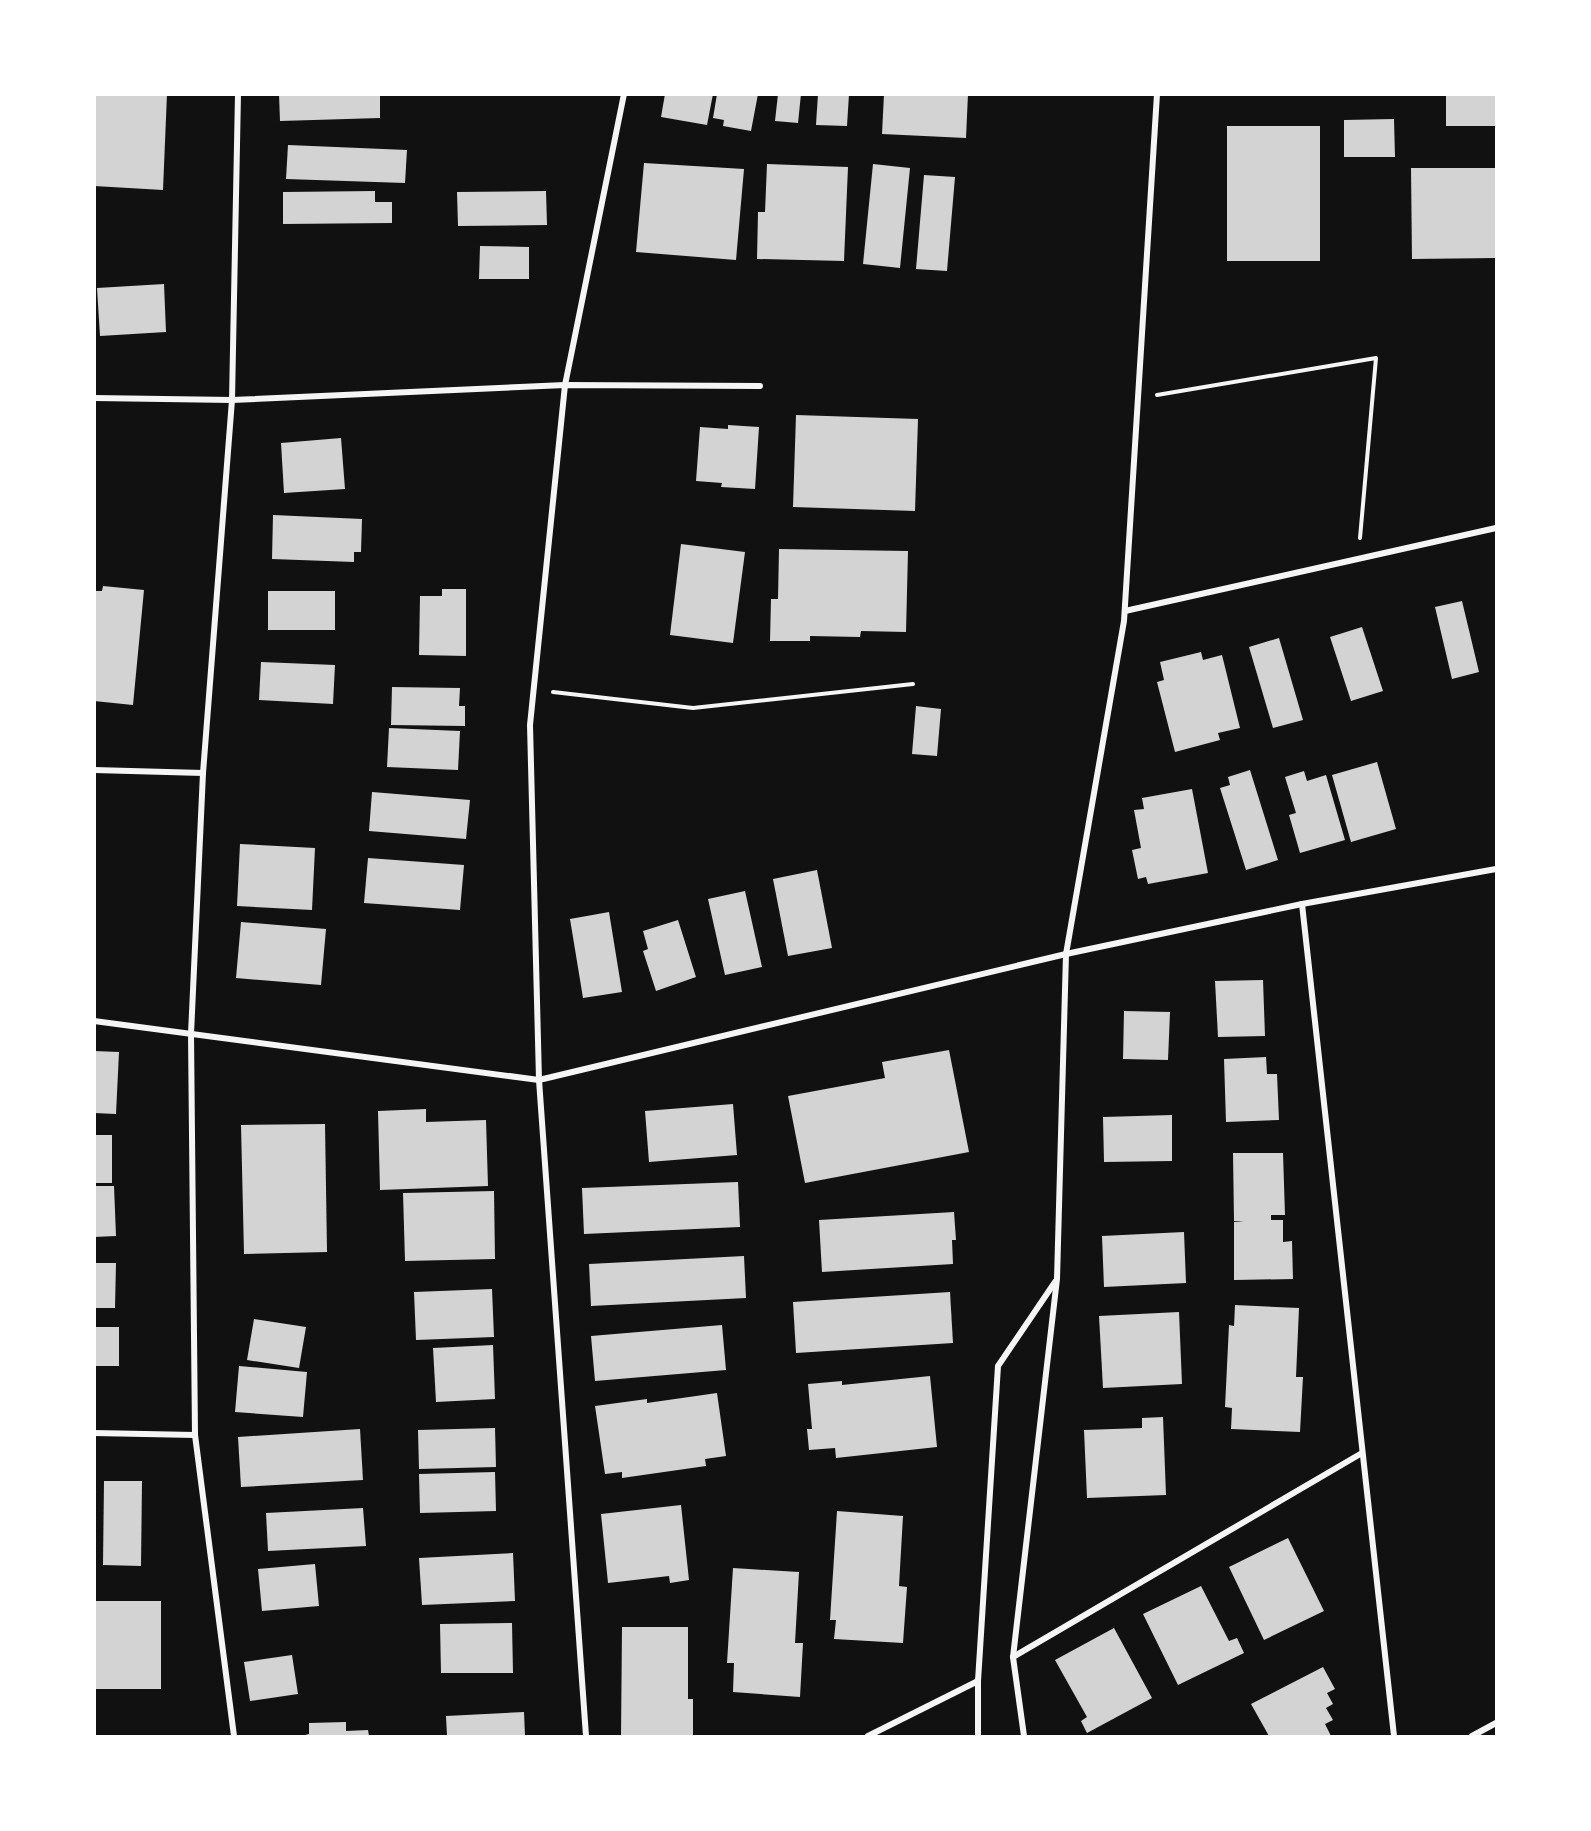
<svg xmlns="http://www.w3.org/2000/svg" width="1591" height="1831" font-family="'Open Sans',sans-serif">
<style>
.building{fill:#d3d3d3}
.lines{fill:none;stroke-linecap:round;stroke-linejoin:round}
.path{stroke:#f5f5f5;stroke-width:4}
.minor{stroke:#f5f5f5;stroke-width:6}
</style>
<rect width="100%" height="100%" fill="#111"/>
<g class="building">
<polygon points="94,94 167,94 163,190 94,186"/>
<polygon points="279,94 380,94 380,118 280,121"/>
<polygon points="665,94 713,94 707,125 661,117"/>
<polygon points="717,94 758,94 751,131 723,126 724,120 713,118"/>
<polygon points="778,94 801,94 798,123 775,121"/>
<polygon points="818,94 849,94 847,126 816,125"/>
<polygon points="884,94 968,94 966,138 882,134"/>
<rect x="1446" y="94" width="50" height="32"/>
<polygon points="1394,119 1395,157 1344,157 1344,120"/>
<rect x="1227" y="126" width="93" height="135"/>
<polygon points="288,145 407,150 405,183 286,179"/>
<polygon points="644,163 744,169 736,260 636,252"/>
<polygon points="767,164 848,167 844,261 757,259 758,212 765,212"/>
<polygon points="873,164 910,168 900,268 863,264"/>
<polygon points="1411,168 1496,168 1496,258 1412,259"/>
<polygon points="924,175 955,177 947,271 916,269"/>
<polygon points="375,191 375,202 392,202 392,223 283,224 283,192"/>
<polygon points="546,191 547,225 458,226 457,192"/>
<polygon points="480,246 529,247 529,279 479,279"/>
<polygon points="164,284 166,332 100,336 97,288"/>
<polygon points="796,415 918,419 915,511 793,507"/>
<polygon points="728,425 759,427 755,489 721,487 722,483 696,481 700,427 728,429"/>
<polygon points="341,438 345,489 284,493 281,443"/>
<polygon points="273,515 362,519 361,552 354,552 354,562 272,559"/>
<polygon points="681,544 745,552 733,643 670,635"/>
<polygon points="779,549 908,551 906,632 861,631 860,637 810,636 810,641 770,641 771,599 778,599"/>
<polygon points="103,586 144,590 133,705 94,701 94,591 102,591"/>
<polygon points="442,589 466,589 466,656 419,655 420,596 442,596"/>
<rect x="268" y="591" width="67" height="39"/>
<polygon points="1462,601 1479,672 1452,679 1435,607"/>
<polygon points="1362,627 1383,691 1351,701 1330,637"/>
<polygon points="1279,638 1303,720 1273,728 1249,647"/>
<polygon points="1201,652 1203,660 1222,655 1240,728 1218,733 1220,740 1175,752 1157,682 1164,680 1160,662"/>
<polygon points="261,662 335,665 333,704 259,700"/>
<polygon points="392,687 460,688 459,706 465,706 465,726 391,725"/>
<polygon points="916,706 941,709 937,756 912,754"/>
<polygon points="389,728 460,731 458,770 387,767"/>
<polygon points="1377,762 1396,829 1351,842 1332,775"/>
<polygon points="1250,770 1278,860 1246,870 1220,788 1230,785 1228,777"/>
<polygon points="1304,771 1307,781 1326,775 1345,840 1300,853 1289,815 1296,813 1285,777"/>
<polygon points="1192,789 1208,873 1148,884 1146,877 1138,879 1132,850 1141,848 1134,810 1144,809 1142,798"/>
<polygon points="372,792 470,800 466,839 369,831"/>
<polygon points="240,844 315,848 312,910 237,906"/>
<polygon points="368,858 464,865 460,910 364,903"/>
<polygon points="817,870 832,948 788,956 773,879"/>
<polygon points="745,891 762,967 725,975 708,899"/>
<polygon points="609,912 622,992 583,998 570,919"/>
<polygon points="678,920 696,977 656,991 643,951 648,949 643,931"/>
<polygon points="241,922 326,929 321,985 236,978"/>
<polygon points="1263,980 1265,1036 1218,1037 1215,981"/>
<polygon points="1124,1011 1170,1012 1168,1060 1123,1059"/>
<polygon points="949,1050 969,1152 805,1183 788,1096 885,1078 882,1062"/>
<polygon points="94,1051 119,1052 116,1114 94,1113"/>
<polygon points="1266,1057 1267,1074 1277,1074 1279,1120 1226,1122 1224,1059"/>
<polygon points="733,1104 737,1155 649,1162 645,1111"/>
<polygon points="426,1109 426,1122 486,1120 488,1186 380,1190 378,1111"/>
<polygon points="1172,1115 1172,1161 1104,1162 1103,1117"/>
<polygon points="325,1124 327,1252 244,1254 241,1125"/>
<rect x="94" y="1135" width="18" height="48"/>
<polygon points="1233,1153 1283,1153 1285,1215 1271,1215 1271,1220 1283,1220 1283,1242 1292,1241 1293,1279 1234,1280 1234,1222 1244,1221 1234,1221"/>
<polygon points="738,1182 740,1227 584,1234 582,1188"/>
<polygon points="94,1186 114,1186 116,1236 94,1237"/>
<polygon points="494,1191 495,1259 405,1261 403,1193"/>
<polygon points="954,1212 956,1240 952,1240 953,1264 822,1272 819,1220"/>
<polygon points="1184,1232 1186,1283 1104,1287 1102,1236"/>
<polygon points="744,1256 746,1298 591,1306 589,1264"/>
<polygon points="94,1263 116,1263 115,1308 94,1308"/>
<polygon points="492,1289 494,1337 416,1340 414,1292"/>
<polygon points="950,1292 953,1343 796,1353 793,1302"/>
<polygon points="1235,1305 1299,1308 1296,1377 1303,1377 1300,1432 1231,1429 1232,1408 1225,1407 1229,1325 1234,1326"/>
<polygon points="1179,1312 1182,1384 1103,1388 1099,1316"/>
<polygon points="254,1319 306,1327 299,1368 247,1360"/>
<polygon points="722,1325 726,1370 595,1381 591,1336"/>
<rect x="94" y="1327" width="25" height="39"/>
<polygon points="493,1345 495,1399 436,1402 433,1348"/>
<polygon points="239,1366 307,1372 303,1417 235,1412"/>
<polygon points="930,1376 937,1447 836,1458 835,1448 809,1450 807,1429 812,1429 808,1384 842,1381 842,1385"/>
<polygon points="717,1393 726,1456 705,1459 706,1466 622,1478 622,1472 605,1474 595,1406 647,1399 647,1403"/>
<polygon points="1163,1417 1166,1495 1087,1498 1084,1430 1142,1428 1142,1418"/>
<polygon points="495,1428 496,1467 419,1469 418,1430"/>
<polygon points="360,1429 363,1480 241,1487 238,1437"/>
<polygon points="495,1472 496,1511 420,1513 419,1474"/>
<polygon points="104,1481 142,1481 141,1566 103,1565"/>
<polygon points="681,1505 689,1580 670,1583 669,1576 608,1583 601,1514"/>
<polygon points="363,1508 366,1546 268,1551 266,1513"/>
<polygon points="837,1511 903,1516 899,1586 907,1587 903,1643 834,1639 836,1620 830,1620"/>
<polygon points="1288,1538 1324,1611 1264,1640 1229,1567"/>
<polygon points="513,1553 515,1601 422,1605 419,1558"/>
<polygon points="315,1564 319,1606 262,1611 258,1569"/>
<polygon points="733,1568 799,1572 795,1643 803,1643 800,1697 733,1692 734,1663 727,1663"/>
<polygon points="1201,1586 1229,1641 1237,1638 1244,1653 1178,1685 1143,1614"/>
<rect x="94" y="1601" width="67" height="88"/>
<polygon points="512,1623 513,1673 441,1673 440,1624"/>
<polygon points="622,1627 688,1627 688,1699 693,1699 693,1736 621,1736"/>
<polygon points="1114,1628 1152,1698 1087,1733 1081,1721 1087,1717 1055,1660"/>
<polygon points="292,1655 298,1694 250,1701 244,1662"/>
<polygon points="1323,1667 1335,1689 1327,1693 1333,1704 1326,1708 1333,1720 1325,1724 1331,1736 1269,1736 1251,1704"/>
<polygon points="524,1712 525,1736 447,1736 446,1716"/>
<polygon points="346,1722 346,1731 368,1730 369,1736 305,1736 305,1735 309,1734 309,1723"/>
</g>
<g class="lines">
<g class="path">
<polyline points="1157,395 1376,358 1360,538"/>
<polyline points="553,692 693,708 913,684"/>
</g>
<g class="minor">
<polyline points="94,398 232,400 565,385 760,386"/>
<polyline points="1125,611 1496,528"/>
<polyline points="94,770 203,773"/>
<polyline points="1302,904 1394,1736"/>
<polyline points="94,1021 539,1080 1066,954 1302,904 1496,869"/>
<polyline points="94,1433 195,1435"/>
<polyline points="1013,1657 1362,1453"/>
<polyline points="234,1736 195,1435 191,1034 203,773 232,400 238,94"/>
<polyline points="586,1736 539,1080 530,725 565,385 624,94"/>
<polyline points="868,1736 978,1681"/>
<polyline points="978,1736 978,1681 998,1366 1055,1282"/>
<polyline points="1024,1736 1013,1657 1057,1279 1066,954 1124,621 1157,94"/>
<polyline points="1472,1736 1496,1723"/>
</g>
</g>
<rect width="1591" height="1831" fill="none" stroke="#ffffff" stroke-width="192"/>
</svg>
